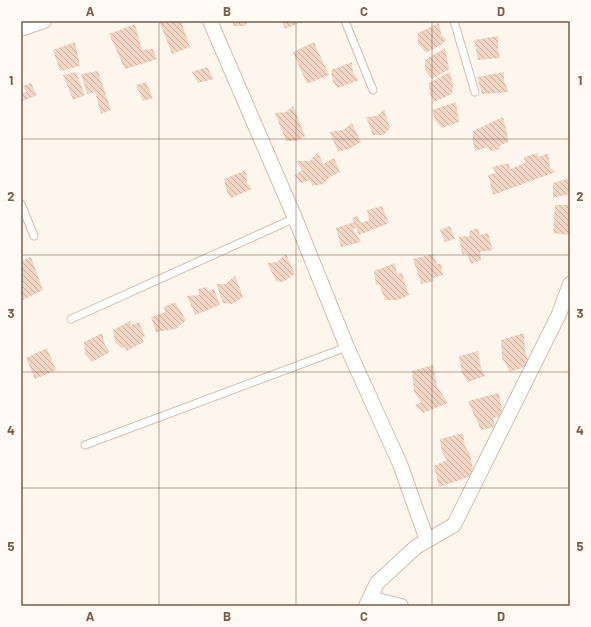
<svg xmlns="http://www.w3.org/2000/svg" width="591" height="627" font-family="Barlow,sans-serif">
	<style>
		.building { fill: url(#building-back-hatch) }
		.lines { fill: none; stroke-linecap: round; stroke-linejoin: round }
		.service-casing { stroke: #d1beb0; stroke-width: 9 }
		.minor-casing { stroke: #d1beb0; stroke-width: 16 }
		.service { stroke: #fff; stroke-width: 7 }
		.minor { stroke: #fff; stroke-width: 14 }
		.grid { fill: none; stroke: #7a5c4d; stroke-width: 1; stroke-opacity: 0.55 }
		.neatline { fill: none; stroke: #7a5c4d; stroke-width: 1.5 }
		.grid-label { font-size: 13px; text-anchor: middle; font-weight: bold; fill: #7a5c4d }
	</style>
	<defs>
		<pattern id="building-back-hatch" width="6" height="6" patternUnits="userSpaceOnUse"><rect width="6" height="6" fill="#f3d5c3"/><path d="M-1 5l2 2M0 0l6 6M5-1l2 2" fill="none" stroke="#cab0a1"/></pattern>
	</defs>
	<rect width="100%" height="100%" fill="#fdf6ec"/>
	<g class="building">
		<path d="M159,21H181L190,47L172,54Z"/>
		<path d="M232,21H250L244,26H234Z"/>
		<path d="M282,21H304L285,29Z"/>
		<path d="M439,23L441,34L446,40L442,44L426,53L418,44V33Z"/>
		<path d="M135,24L142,50L153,49L157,59L125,69L109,34Z"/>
		<path d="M498,36V48L500,58L478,60L474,40Z"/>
		<path d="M75,42L80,66L60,71L53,50Z"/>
		<path d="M314,42L329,75L307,84L293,52Z"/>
		<path d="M445,48L449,69L432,79L425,70V60Z"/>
		<path d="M352,62L353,73L359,80L338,88L333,82L331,70Z"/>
		<path d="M207,67L214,79L198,83L192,72Z"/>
		<path d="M98,71L111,110L101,114L95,92L87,94L81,74Z"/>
		<path d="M76,72L85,95L73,100L63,75Z"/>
		<path d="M450,72L453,85L452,94L434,102L430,94L429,83Z"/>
		<path d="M504,72V81L509,92L482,94L477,77Z"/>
		<path d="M146,82L153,98L143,101L136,85Z"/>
		<path d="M31,83L37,95L21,102V93L26,92L23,86Z"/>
		<path d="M456,102L459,122L442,128L435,120L432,110Z"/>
		<path d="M293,106L305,136L296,141H286L275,113L286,112Z"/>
		<path d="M384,109L390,128L384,135H373L366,117L377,116Z"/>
		<path d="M503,117L507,132L508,142L499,146L501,149L490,151L488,147L475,151L473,142V131Z"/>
		<path d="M352,123L361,142L349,149L338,152L330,132L343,130Z"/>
		<path d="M318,152L323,164L334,158L340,172L330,177L323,184L312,186L311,180L300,183L295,175L302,170L296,161H310Z"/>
		<path d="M537,153L539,157L548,153L550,167L555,172L493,195L488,175L496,173L492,167L509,163L510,169L525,163L524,157Z"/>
		<path d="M246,170L247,183L252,189L231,198L227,192L224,179Z"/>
		<path d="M570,178V194L553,198V183Z"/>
		<path d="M555,205H570V235L553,233Z"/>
		<path d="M382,206L389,223L359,235L356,228L353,229L361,242L341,247L336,228L354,222L352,218L357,216L361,223L369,220L367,210Z"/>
		<path d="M450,226L455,239L445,242L440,230Z"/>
		<path d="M478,228L480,235L488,233L493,250L480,252L481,260L471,264L467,254H462L459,237L470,236L469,231Z"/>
		<path d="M286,254L295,274L283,282L276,281L267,263L277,262Z"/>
		<path d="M433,254L437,264H441L443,275L433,278L434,281L421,284L413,259Z"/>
		<path d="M31,257L43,290L21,301V261Z"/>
		<path d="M395,263L397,274L402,273L409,295L398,300H385L379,284L376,285L374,271Z"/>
		<path d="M235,276L243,297L232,304L223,303L216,284H225Z"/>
		<path d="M207,287L208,291L214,289L220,305L195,315L187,296L199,295L198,289Z"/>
		<path d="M175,302L186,320L176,329L156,332L151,317L165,312L164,307Z"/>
		<path d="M130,321L131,325L139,322L145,336L142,338L144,342L126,351L125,347L121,348L115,342L113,330Z"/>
		<path d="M102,333L105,345L110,352L92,362L85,354L84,342Z"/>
		<path d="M524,333L525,351L530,365L510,372L502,358L501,340Z"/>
		<path d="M47,348L56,370L35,379L26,358Z"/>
		<path d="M478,351L481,368L485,376L468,382L462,373L459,356Z"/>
		<path d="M433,365L437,386L448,403L423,413L415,405L421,402L414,392L412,371Z"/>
		<path d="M499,393L503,416L493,418L495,427L481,430L468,401Z"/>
		<path d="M463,433L465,446L470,454L474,475L439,487L434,466L447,460L442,453L440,439Z"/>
	</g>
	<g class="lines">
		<g class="service-casing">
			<g id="service">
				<path d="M345,21L373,90"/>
				<path d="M454,21L475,92"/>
				<path d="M21,204L34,236"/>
				<path d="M71,319L295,218"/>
				<path d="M85,445L347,347"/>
			</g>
		</g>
		<g class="minor-casing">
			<g id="minor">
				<path d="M210,21L295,218L347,347L400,464L427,540"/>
				<path d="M21,29L44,21"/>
				<path d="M370,598L401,606"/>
				<path d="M366,606L377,583L416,547L454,525L559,314L570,284"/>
			</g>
		</g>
		<use href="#service" class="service"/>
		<use href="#minor" class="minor"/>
	</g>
	<path class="grid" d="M159,21V606M296,21V606M432,21V606M21,139H570M21,255H570M21,372H570M21,488H570"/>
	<rect width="591" height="627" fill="none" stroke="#fffaf3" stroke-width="44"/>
	<rect x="22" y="22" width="547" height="583" class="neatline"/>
	<g class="grid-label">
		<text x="90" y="16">A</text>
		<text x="227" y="16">B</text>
		<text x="364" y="16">C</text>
		<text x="501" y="16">D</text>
		<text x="11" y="85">1</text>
		<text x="580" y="85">1</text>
		<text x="11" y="201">2</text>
		<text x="580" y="201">2</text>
		<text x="11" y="318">3</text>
		<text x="580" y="318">3</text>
		<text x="11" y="435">4</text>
		<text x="580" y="435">4</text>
		<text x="11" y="551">5</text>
		<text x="580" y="551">5</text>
		<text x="90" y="621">A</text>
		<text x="227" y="621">B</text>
		<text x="364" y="621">C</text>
		<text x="501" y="621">D</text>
	</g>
</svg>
